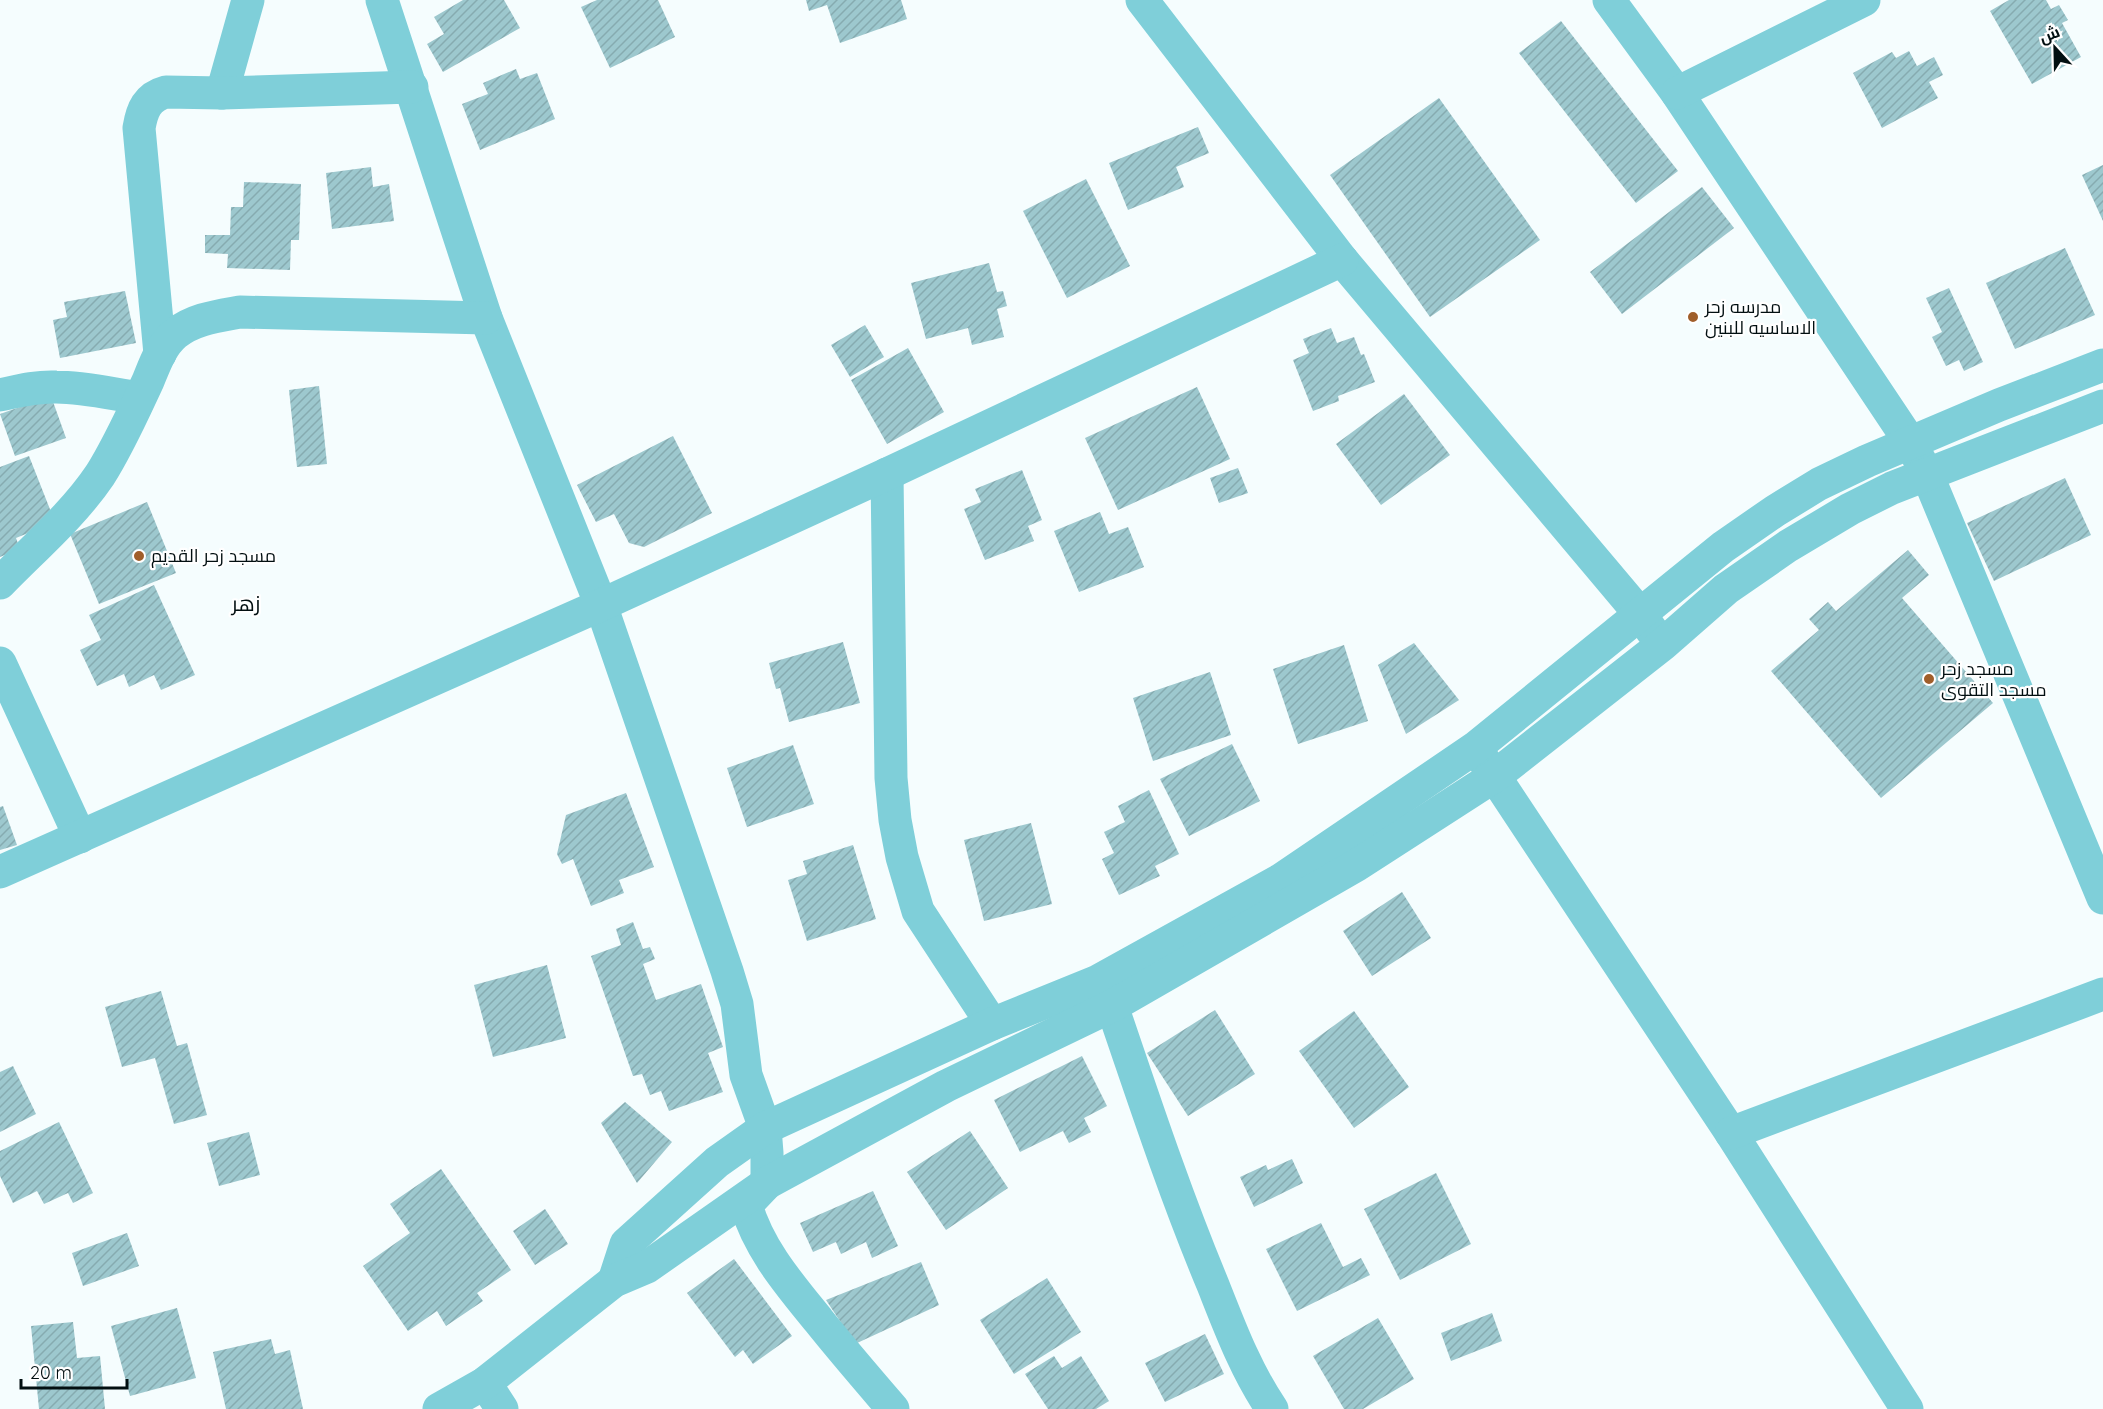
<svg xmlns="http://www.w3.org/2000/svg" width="2103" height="1409" font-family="Quicksand,Cairo,sans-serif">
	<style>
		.building { fill: url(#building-hatch) }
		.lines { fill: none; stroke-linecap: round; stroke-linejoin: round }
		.minor { stroke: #7fcfd9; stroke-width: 33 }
		.poi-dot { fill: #a05e2a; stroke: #fff; stroke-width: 2 }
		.labels { text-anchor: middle; stroke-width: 4.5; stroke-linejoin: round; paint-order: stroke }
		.poi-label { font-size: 18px; fill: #020f11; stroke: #fff; text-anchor: start }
		.quarter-label { font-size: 21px; fill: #020f11; stroke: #fff }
	</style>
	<defs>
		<pattern id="building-hatch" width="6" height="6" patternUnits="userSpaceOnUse" patternTransform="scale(1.5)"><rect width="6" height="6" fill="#9dc8ce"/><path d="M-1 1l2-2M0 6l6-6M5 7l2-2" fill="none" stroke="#86abb0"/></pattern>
	</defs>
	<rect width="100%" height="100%" fill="#f5fdfe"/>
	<g class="building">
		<path d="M463,0H504L520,28L443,72L427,44L444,34L434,17Z"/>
		<path d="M597,0H658L675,37L610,68L581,7Z"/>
		<path d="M806,0H901L907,19L840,43L827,5L809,11Z"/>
		<path d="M2009,0H2046L2051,9L2059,5L2068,20L2062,23L2081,57L2032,84L1990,11Z"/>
		<path d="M1561,21L1678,171L1636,203L1519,53Z"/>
		<path d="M1909,51L1917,66L1934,57L1943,75L1929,82L1938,98L1882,128L1853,73L1892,52L1896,58Z"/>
		<path d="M516,69L520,79L537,73L555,119L480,150L462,104L488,94L483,83Z"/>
		<path d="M1439,98L1540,240L1430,317L1330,175Z"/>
		<path d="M1198,127L1209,153L1176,167L1184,187L1128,210L1109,163Z"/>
		<path d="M2103,165V221L2082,175Z"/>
		<path d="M371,167L373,187L389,184L394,221L332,229L326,173Z"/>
		<path d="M1086,179L1130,266L1067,298L1023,211Z"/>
		<path d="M244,182L301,184L299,240H291L290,270L227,268L228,254L205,253V235H230L231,207H243Z"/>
		<path d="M1702,187L1734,228L1622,314L1590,272Z"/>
		<path d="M2065,248L2095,315L2015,349L1986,283Z"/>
		<path d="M989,263L997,292L1003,291L1007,306L997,309L1004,337L972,345L968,328L926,339L911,283Z"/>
		<path d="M1949,288L1983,362L1964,371L1959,360L1946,366L1932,337L1942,332L1926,298Z"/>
		<path d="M125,291L136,343L60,358L53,320L67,317L64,302Z"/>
		<path d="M865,325L884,357L850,377L831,345Z"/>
		<path d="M1331,328L1337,343L1354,337L1361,355L1364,354L1375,382L1338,396L1339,401L1313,411L1293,360L1309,353L1303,339Z"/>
		<path d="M908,348L944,412L887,444L851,380Z"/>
		<path d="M319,386L327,464L297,467L289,390Z"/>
		<path d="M1197,387L1230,459L1118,510L1085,438Z"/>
		<path d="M1404,394L1450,455L1381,505L1336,444Z"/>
		<path d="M51,396L66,438L15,456L0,414Z"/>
		<path d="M673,436L712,513L644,547L629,543L614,514L596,522L577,485Z"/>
		<path d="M29,456L55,522L16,538L20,549L0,557V467Z"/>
		<path d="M1238,468L1248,493L1219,503L1210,478Z"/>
		<path d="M1022,470L1042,520L1028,526L1034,541L985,560L964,509L981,502L975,489Z"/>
		<path d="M2065,478L2091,535L1994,581L1967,523Z"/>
		<path d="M147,502L176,573L99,604L70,534Z"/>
		<path d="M1100,512L1109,534L1128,527L1144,567L1079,592L1054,531Z"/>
		<path d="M1908,550L1929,575L1902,598L1993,703L1881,798L1771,671L1819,630L1809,619L1828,602L1836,611Z"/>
		<path d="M154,585L195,675L161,690L154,675L129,687L124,674L97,686L80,650L101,640L89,615Z"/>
		<path d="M843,642L860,703L789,722L780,688L776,689L769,663Z"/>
		<path d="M1414,643L1459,700L1406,734L1378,665Z"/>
		<path d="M1344,645L1368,721L1298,744L1273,669Z"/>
		<path d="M1210,672L1231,735L1153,761L1133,698Z"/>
		<path d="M1232,744L1260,801L1189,836L1160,779Z"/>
		<path d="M793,745L814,804L747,827L727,768Z"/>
		<path d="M1149,790L1179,854L1155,866L1160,876L1119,895L1102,859L1114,853L1104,832L1125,822L1118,806Z"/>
		<path d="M626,793L654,867L619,880L624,893L591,906L573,859L562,864L557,854L566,815Z"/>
		<path d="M3,806L17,845L0,850V807Z"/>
		<path d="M1031,823L1052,904L984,921L964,840Z"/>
		<path d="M853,845L876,919L807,941L788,880L807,874L803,861Z"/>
		<path d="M1402,892L1431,938L1372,976L1343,931Z"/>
		<path d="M633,922L643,949L650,947L655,959L643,964L656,1000L701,984L723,1047L708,1053L723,1092L669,1111L661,1091L650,1095L642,1074L633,1076L591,956L621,945L616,929Z"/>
		<path d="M547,965L566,1038L493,1057L474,985Z"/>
		<path d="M161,991L177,1046L187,1043L207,1115L174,1124L155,1058L122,1067L105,1007Z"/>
		<path d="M1215,1010L1255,1074L1188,1116L1147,1053Z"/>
		<path d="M1354,1011L1409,1087L1354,1128L1299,1051Z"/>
		<path d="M1082,1056L1107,1106L1084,1118L1091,1132L1069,1143L1063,1131L1020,1152L994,1100Z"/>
		<path d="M13,1066L36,1114L0,1132V1072Z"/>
		<path d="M625,1102L672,1142L637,1183L601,1123Z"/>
		<path d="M59,1122L93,1193L73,1203L68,1193L44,1204L37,1191L13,1203L0,1176V1151Z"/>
		<path d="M970,1131L1008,1188L946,1230L907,1172Z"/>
		<path d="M249,1132L260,1175L219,1186L207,1143Z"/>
		<path d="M1292,1159L1303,1183L1254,1207L1240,1177L1266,1165L1268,1170Z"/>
		<path d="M441,1169L511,1270L477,1293L483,1301L446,1326L437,1311L408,1331L363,1266L410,1233L390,1204Z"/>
		<path d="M1436,1173L1471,1244L1400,1280L1364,1209Z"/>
		<path d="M873,1191L898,1246L872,1258L866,1242L841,1254L836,1242L813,1252L800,1223Z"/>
		<path d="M545,1209L568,1244L535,1265L513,1231Z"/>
		<path d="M1321,1223L1343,1267L1361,1258L1370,1275L1297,1311L1266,1249Z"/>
		<path d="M127,1233L139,1266L83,1286L72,1253Z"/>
		<path d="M734,1259L792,1336L753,1364L743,1350L735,1357L687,1293Z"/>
		<path d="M921,1262L939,1305L855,1344L826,1300Z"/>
		<path d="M1047,1278L1081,1332L1014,1374L980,1320Z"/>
		<path d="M177,1308L196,1378L130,1396L111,1326Z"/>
		<path d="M1492,1313L1502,1341L1451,1361L1441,1333Z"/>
		<path d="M1378,1318L1414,1379L1363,1409H1344L1313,1356Z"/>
		<path d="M73,1322L77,1358L100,1356L105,1409H39L31,1326Z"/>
		<path d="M1205,1334L1224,1374L1165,1402L1145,1363Z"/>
		<path d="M271,1339L275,1354L290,1350L303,1409H226L213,1352Z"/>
		<path d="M1054,1356L1062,1368L1081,1356L1109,1401L1096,1409H1048L1025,1374Z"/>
	</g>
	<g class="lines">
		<g class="minor">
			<path d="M382,0L486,318L601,605L727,971L737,1004L746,1075L765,1128L767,1153V1183L746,1205C759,1250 790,1285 819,1321C843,1351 868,1380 893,1409"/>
			<path d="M1142,0L1342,260L1640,614L1652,631"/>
			<path d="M1609,0L1677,93L1910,442L1927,474L2103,898"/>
			<path d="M222,93L248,0"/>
			<path d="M1677,93L1864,0"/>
			<path d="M160,354L139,128C142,110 147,97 166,92L222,93L412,87"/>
			<path d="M0,395C18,391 37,386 56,387C84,387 112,394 139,398"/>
			<path d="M887,474L891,778L895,820L902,857L918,911L992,1024"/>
			<path d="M0,583C34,548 73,515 100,475C119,445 133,413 148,381C155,364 161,346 175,334C193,319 218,316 240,312L486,318"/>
			<path d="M0,663L80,837"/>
			<path d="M1483,759L1731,1133L1907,1409"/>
			<path d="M0,872L601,605L887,474L1342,260"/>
			<path d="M1102,988L1112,1006C1144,1100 1175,1194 1213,1285C1230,1328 1246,1371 1272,1409"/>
			<path d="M1731,1133L2103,994"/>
			<path d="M614,1281L626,1244L717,1162L765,1128L992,1024L1098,981L1282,879L1475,748L1723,547L1775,511L1819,484L1867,461L1999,405L2103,365"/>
			<path d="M485,1383L502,1409"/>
			<path d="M439,1409L485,1383L614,1281L647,1267L767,1183L946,1086L1112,1006L1357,865L1495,776L1662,645L1726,589L1788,546L1850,509L1892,488L2103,406"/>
		</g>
	</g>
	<g class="poi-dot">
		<circle cx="1693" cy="317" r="6"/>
		<circle cx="139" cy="556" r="6"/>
		<circle cx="1929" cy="679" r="6"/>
	</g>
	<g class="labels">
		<g class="poi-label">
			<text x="1705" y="313">مدرسه زحر<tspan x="1705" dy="21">الاساسيه للبنين</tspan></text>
			<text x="151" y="562">مسجد زحر القديم</text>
			<text x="1941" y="675">مسجد زحر<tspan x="1941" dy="21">مسجد التقوى</tspan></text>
		</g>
		<g class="quarter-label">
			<text x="246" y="611">زهر</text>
		</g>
	</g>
	<g transform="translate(2055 48) rotate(338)" stroke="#ffffff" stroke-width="4.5" paint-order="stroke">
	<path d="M0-4.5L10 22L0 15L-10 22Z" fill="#020f11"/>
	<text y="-9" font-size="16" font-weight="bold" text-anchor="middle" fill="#020f11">ش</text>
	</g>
	<path d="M21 1379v9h106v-9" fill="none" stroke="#020f11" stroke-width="3"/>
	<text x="30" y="1379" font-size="18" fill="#020f11" stroke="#ffffff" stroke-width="4.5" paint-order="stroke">20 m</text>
</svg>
